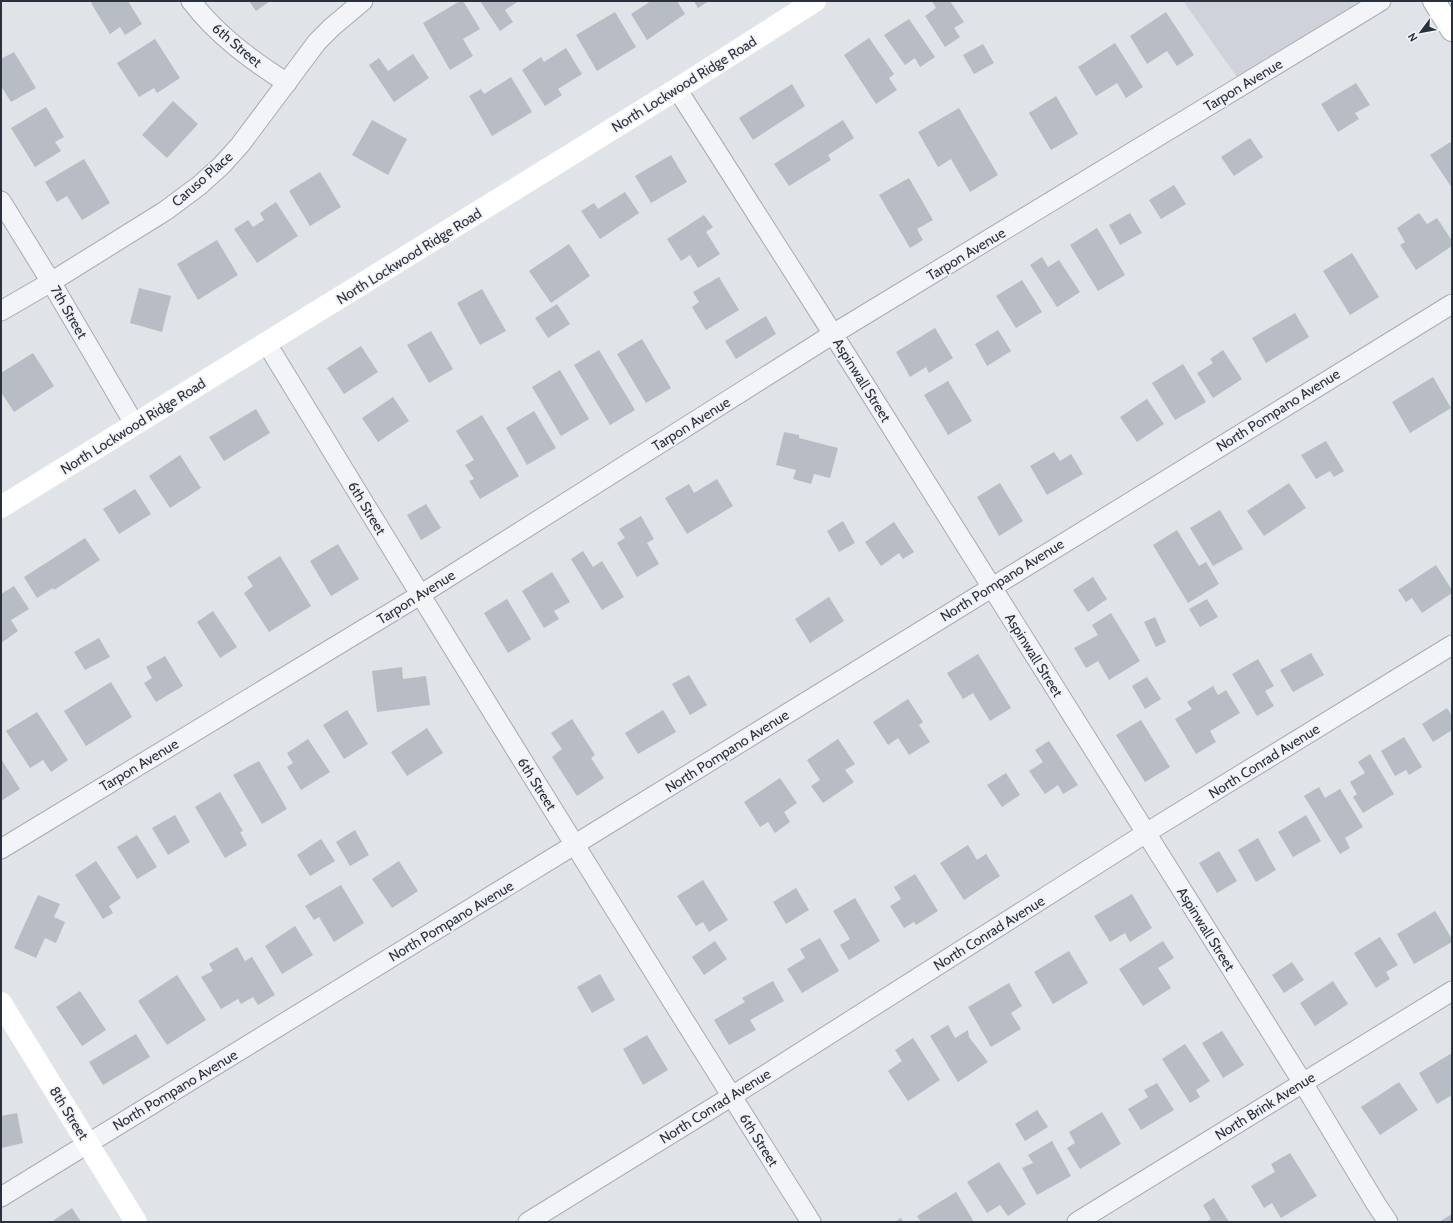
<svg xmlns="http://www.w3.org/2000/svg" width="1453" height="1223" font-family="Cabin,sans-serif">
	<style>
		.built { fill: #cfd2da }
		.building { fill: #b8bcc4 }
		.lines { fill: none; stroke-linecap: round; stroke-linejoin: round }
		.street-casing { stroke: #a6aab2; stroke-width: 21 }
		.primary-casing { stroke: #a1a7b3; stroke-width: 24 }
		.street { stroke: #f3f4f7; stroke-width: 19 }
		.secondary { stroke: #fff; stroke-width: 22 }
		.primary { stroke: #fff; stroke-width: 22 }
		.labels { text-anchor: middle; stroke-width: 3.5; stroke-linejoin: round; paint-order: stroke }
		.street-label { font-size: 14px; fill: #2a313e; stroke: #f0f2f6 }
	</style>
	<rect width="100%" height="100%" fill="#e0e3e8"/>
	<path class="built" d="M1183,1H1362L1237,77Z"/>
	<g class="building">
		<path d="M93,1H128L142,24L125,35L120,27L110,34L91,3Z"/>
		<path d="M249,1H270L256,11Z"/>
		<path d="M460,1H463L480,29L463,39L473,56L450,70L423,23Z"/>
		<path d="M480,1H519L505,10L513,22L500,31Z"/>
		<path d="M651,1H677L685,14L647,40L631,14Z"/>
		<path d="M694,1H709L698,8Z"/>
		<path d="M932,1H950L964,22L954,28L960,37L945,47L925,16L936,8Z"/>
		<path d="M615,12L636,47L597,71L576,35Z"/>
		<path d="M1166,12L1194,55L1177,66L1167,51L1147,64L1130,36Z"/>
		<path d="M909,19L935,57L920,67L915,58L905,65L884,35Z"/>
		<path d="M869,38L894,74L889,78L897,90L876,104L844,55Z"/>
		<path d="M155,39L180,78L157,93L154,88L139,97L117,63Z"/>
		<path d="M1115,43L1143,87L1126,98L1117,83L1096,96L1078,67Z"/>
		<path d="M983,44L994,63L974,74L963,55Z"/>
		<path d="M566,48L582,74L558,89L562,95L545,106L522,70L541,57L544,62Z"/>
		<path d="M14,52L36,88L11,102L1,86V59Z"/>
		<path d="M413,54L429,78L394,102L369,65L379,58L388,71Z"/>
		<path d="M511,77L532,112L492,136L469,96L481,89L484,94Z"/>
		<path d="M1356,83L1370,105L1355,113L1359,119L1338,132L1321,104Z"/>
		<path d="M792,84L805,106L753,140L739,118Z"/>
		<path d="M1056,96L1078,134L1051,150L1029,113Z"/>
		<path d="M173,101L198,124L167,158L142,135Z"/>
		<path d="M46,107L64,137L55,142L61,151L35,167L11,128Z"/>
		<path d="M959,108L998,175L970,192L951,159L938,167L918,132Z"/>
		<path d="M372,120L407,139L388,175L352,155Z"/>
		<path d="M843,120L854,138L828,155L831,160L789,186L774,164Z"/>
		<path d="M1250,138L1263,157L1234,176L1221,157Z"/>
		<path d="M1452,141V188L1430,155Z"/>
		<path d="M671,155L687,182L651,203L635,176Z"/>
		<path d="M84,159L110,203L82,220L67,196L57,202L45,182Z"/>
		<path d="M320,172L341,207L310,226L289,191Z"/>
		<path d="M909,178L933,220L917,229L923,240L910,248L879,195Z"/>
		<path d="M1174,185L1186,204L1161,219L1149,200Z"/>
		<path d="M625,192L639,213L600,239L581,211L594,203L598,209Z"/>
		<path d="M276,202L298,236L257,263L234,229L248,220L253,227L264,220L260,213Z"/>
		<path d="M1130,213L1142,233L1120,245L1109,225Z"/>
		<path d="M1419,213L1427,224L1437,218L1452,241V246L1416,270L1400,245L1405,242L1397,228Z"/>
		<path d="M704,215L713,227L706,232L720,254L698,268L690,255L681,261L667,239Z"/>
		<path d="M1097,228L1125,275L1098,291L1070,245Z"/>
		<path d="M217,240L238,275L198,300L177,264Z"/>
		<path d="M569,244L590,276L551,303L529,271Z"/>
		<path d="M1352,253L1379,297L1350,315L1323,271Z"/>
		<path d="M1042,257L1048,267L1059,260L1080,292L1057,307L1030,265Z"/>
		<path d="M719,277L739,310L706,330L692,307L699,302L693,292Z"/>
		<path d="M1022,280L1042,312L1016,328L996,296Z"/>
		<path d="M139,288L171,296L162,332L130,323Z"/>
		<path d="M482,289L506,331L480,345L457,303Z"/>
		<path d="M557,304L570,324L548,338L535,318Z"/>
		<path d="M1295,313L1309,337L1266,363L1252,338Z"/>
		<path d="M766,316L776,334L736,359L725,341Z"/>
		<path d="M935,328L953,358L929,373L926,367L910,377L896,352Z"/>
		<path d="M998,330L1011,351L987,366L975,344Z"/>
		<path d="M431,331L453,369L429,383L407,345Z"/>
		<path d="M642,339L671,388L646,403L617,354Z"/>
		<path d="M361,346L378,372L344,394L327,368Z"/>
		<path d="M599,350L635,410L610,425L574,365Z"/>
		<path d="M1223,350L1242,379L1213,398L1197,373L1213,363L1210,359Z"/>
		<path d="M33,353L54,386L14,412L1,392V373Z"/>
		<path d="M1183,364L1206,402L1175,420L1152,383Z"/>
		<path d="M560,370L589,419L561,436L532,387Z"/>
		<path d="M1433,377L1451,408L1410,433L1392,402Z"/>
		<path d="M948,381L972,421L948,435L924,395Z"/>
		<path d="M393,397L409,421L378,442L362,418Z"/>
		<path d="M1147,399L1164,424L1137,442L1120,417Z"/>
		<path d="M256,409L270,433L224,461L209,437Z"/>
		<path d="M534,411L556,448L527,465L506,428Z"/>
		<path d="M482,415L519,476L480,499L469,481L474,479L465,465L474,460L456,431Z"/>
		<path d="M784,432L799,435V438L838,448L830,478L814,474L811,484L793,479L796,470L776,465Z"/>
		<path d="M1326,441L1344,471L1334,477L1330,471L1316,479L1301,455Z"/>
		<path d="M1054,452L1060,461L1071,454L1083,474L1047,495L1030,466Z"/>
		<path d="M180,455L201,488L170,508L149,476Z"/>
		<path d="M717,479L733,506L687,534L665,498L689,484L694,493Z"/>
		<path d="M1000,483L1023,521L999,536L977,497Z"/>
		<path d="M1289,483L1306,508L1264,536L1247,511Z"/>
		<path d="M135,489L151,514L119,534L103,509Z"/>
		<path d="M426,504L441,528L421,540L407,515Z"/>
		<path d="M1220,510L1243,549L1213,566L1190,528Z"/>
		<path d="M641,516L654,539L647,543L659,564L637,577L617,543L625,538L619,529Z"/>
		<path d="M843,521L855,543L839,552L827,531Z"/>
		<path d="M894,522L914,552L903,559L899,553L881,566L865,542Z"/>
		<path d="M1177,530L1199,566L1206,562L1219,584L1188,603L1153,545Z"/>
		<path d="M85,538L100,560L54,590L53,588L37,598L24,577Z"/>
		<path d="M338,544L359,579L331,596L310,561Z"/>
		<path d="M583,551L593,567L602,561L624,597L602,610L571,559Z"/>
		<path d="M280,556L311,606L269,632L244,593L253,586L247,577Z"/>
		<path d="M1436,565L1452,590V593L1422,613L1412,598L1406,602L1398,590Z"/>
		<path d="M552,572L570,602L554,611L559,619L544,628L522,591Z"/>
		<path d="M1093,577L1107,599L1088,612L1073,590Z"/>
		<path d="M14,586L29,609L11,620L18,631L1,643V594Z"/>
		<path d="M829,597L844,621L810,643L795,619Z"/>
		<path d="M507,599L531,639L508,653L484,613Z"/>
		<path d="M1207,599L1218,617L1200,627L1189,609Z"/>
		<path d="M213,611L237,647L220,658L197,622Z"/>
		<path d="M1111,613L1140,661L1109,680L1098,661L1086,668L1074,648L1098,635L1092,625Z"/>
		<path d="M1155,617L1166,642L1156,647L1144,622Z"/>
		<path d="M99,638L110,657L85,670L74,652Z"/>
		<path d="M1311,653L1324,675L1293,692L1280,670Z"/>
		<path d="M978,654L1011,708L990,721L973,693L963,699L947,673Z"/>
		<path d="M165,656L183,686L156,702L144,683L152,678L146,667Z"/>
		<path d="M1258,659L1274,686L1265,691L1274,706L1257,716L1232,674Z"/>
		<path d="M402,667L403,679L426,676L430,705L377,712L372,671Z"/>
		<path d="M689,675L707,705L690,715L672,684Z"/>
		<path d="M1147,677L1161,699L1145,709L1132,686Z"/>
		<path d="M111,682L132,717L86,746L64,711Z"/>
		<path d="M1213,686L1218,695L1226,690L1240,713L1210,731L1216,742L1196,754L1175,719L1192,709L1187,702Z"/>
		<path d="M908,699L923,722L919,725L930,742L909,755L898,738L888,745L873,722Z"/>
		<path d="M1447,708L1452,716V730L1433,742L1422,724Z"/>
		<path d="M347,710L368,744L344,759L323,725Z"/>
		<path d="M663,710L676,732L638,754L625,733Z"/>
		<path d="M37,712L68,760L51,772L43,760L30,768L6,731Z"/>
		<path d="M572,719L595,755L591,758L604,778L577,796L552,757L562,749L551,733Z"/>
		<path d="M1141,720L1170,767L1145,782L1116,735Z"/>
		<path d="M427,728L443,753L407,776L391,752Z"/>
		<path d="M1404,737L1422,767L1409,775L1406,770L1395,776L1381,751Z"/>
		<path d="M308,739L330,772L301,790L287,767L293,763L287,753Z"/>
		<path d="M838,739L855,764L845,770L854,782L823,803L811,786L820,780L807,760Z"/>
		<path d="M1049,741L1078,785L1063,794L1058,785L1045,794L1029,771L1043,762L1035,750Z"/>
		<path d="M1370,754L1394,794L1363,813L1353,797L1357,794L1350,782L1365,773L1358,762Z"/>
		<path d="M1,759L20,789L1,801Z"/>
		<path d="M259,761L287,809L262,824L233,775Z"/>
		<path d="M1006,773L1020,795L1002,807L987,785Z"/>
		<path d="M780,778L797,803L784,812L790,822L775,833L768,822L760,827L744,802Z"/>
		<path d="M1319,787L1325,798L1340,789L1363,827L1345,838L1350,848L1340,854L1304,796Z"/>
		<path d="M220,792L243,831L240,832L247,845L225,858L195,807Z"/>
		<path d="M175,815L190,842L168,855L152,828Z"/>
		<path d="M1306,815L1321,841L1293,857L1278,832Z"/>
		<path d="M355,830L369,855L350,866L336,842Z"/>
		<path d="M137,835L157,867L137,879L117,847Z"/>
		<path d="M1258,838L1276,870L1256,882L1238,850Z"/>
		<path d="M321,839L335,861L310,876L297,855Z"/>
		<path d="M968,845L977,860L986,854L1000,876L964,900L940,863Z"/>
		<path d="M1219,851L1237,881L1217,893L1199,863Z"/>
		<path d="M96,861L121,898L109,906L113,913L103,919L75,875Z"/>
		<path d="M399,861L418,891L392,908L372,879Z"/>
		<path d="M915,874L938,911L916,925L914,922L904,928L890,906L901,899L894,887Z"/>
		<path d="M703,880L728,920L709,932L703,922L696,926L677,896Z"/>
		<path d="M341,885L364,923L334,942L319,917L314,920L305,906Z"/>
		<path d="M796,888L809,910L786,924L773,902Z"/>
		<path d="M1132,894L1152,928L1130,942L1125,933L1110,942L1094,916Z"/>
		<path d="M38,895L60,904L54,917L65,922L56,943L45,938L36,958L14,948Z"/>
		<path d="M855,898L880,941L849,960L840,945L850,939L833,911Z"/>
		<path d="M1435,911L1452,939V942L1414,964L1397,934Z"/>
		<path d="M295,926L313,955L282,974L265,946Z"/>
		<path d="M1380,937L1398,965L1386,972L1390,979L1376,988L1354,953Z"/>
		<path d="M820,938L839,971L802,993L787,969L805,958L800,949Z"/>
		<path d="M715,941L727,959L704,975L692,957Z"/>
		<path d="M1163,941L1174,958L1158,968L1171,988L1143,1006L1119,969Z"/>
		<path d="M237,947L245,961L252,957L275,995L258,1005L253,997L241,1004L238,999L221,1009L201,977L213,971L209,964Z"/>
		<path d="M1069,951L1088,983L1053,1004L1034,972Z"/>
		<path d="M1292,962L1304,980L1284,993L1272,975Z"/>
		<path d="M600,974L615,1000L592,1013L577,987Z"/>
		<path d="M177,975L206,1020L167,1045L138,1001Z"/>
		<path d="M773,981L784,1001L750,1020L756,1030L729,1045L714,1020L745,1002L742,998Z"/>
		<path d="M1333,981L1348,1004L1315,1026L1300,1003Z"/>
		<path d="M1009,983L1022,1006L1011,1013L1021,1029L991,1047L968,1007Z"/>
		<path d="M80,991L106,1030L82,1046L56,1007Z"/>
		<path d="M948,1025L955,1038L968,1030L969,1037L988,1062L958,1082L930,1036Z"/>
		<path d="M1222,1031L1244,1065L1223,1078L1202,1043Z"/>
		<path d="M136,1034L150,1057L103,1085L89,1062Z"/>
		<path d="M647,1035L668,1070L643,1085L623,1049Z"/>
		<path d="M913,1038L940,1080L908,1101L888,1071L902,1061L895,1050Z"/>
		<path d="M1185,1044L1210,1081L1196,1090L1200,1097L1190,1103L1162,1059Z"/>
		<path d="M1452,1053V1095L1437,1104L1419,1073Z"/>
		<path d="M1399,1082L1418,1110L1380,1135L1361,1107Z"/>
		<path d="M1157,1083L1174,1110L1141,1130L1128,1109L1148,1097L1144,1090Z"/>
		<path d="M1037,1110L1048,1127L1025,1141L1015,1124Z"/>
		<path d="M1102,1112L1121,1144L1080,1169L1067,1148L1075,1143L1069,1132Z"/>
		<path d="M17,1113L23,1143L1,1148V1116Z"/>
		<path d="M1052,1141L1071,1176L1037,1195L1022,1168L1033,1163L1028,1155Z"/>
		<path d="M1290,1153L1317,1196L1281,1218L1272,1203L1264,1208L1251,1186L1275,1172L1271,1164Z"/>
		<path d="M999,1162L1026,1204L1008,1216L1000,1205L987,1213L967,1182Z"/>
		<path d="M956,1192L974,1222H921L917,1216Z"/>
		<path d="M1214,1198L1229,1222H1206L1211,1219L1203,1205Z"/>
		<path d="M72,1208L81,1222H51Z"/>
		<path d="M1452,1214V1222H1439Z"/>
		<path d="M901,1218L903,1222H895Z"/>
	</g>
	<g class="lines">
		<g class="street-casing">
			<g id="street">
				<path d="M191,1C217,35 251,60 287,83"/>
				<path d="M677,89L833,334L1303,1083L1376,1204L1388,1222"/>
				<path d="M1,201L51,282L135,425"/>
				<path d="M1,311L51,282L165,211L200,185L222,165L240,145L317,42L332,27L363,1"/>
				<path d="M267,344C446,638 627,931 811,1222"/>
				<path d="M1,849L420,595L833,334L1381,1"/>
				<path d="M1,1197L574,845L1452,304"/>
				<path d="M528,1222L732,1096L1146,833L1452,645"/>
				<path d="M1077,1222L1452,991"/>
			</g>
		</g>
		<g class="primary-casing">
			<path id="primary" d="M1434,1L1452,30"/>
		</g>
		<use href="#street" class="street"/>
		<g class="secondary">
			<path d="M1,507L677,89L815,1"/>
			<path d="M1,1003L136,1222"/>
		</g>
		<use href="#primary" class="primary"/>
	</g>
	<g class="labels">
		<g class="street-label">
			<text transform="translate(237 45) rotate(40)" y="5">6th Street</text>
			<text transform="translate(684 84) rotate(-32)" y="5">North Lockwood Ridge Road</text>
			<text transform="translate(1243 85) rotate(-31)" y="5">Tarpon Avenue</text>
			<text transform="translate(202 179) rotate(-41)" y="5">Caruso Place</text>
			<text transform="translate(966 254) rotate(-31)" y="5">Tarpon Avenue</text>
			<text transform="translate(409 256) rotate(-32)" y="5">North Lockwood Ridge Road</text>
			<text transform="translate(69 312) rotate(60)" y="5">7th Street</text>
			<text transform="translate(862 380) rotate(58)" y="5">Aspinwall Street</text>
			<text transform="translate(1278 410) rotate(-32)" y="5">North Pompano Avenue</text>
			<text transform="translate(691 424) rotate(-32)" y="5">Tarpon Avenue</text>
			<text transform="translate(133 426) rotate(-32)" y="5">North Lockwood Ridge Road</text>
			<text transform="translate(367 508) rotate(59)" y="5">6th Street</text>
			<text transform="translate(1002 580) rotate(-32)" y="5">North Pompano Avenue</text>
			<text transform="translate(416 597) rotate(-32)" y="5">Tarpon Avenue</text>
			<text transform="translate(1034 655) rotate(58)" y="5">Aspinwall Street</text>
			<text transform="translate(727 751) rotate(-32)" y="5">North Pompano Avenue</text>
			<text transform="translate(1264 761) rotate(-32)" y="5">North Conrad Avenue</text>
			<text transform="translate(139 765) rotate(-31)" y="5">Tarpon Avenue</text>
			<text transform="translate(537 784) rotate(58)" y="5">6th Street</text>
			<text transform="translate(451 921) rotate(-31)" y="5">North Pompano Avenue</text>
			<text transform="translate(1206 929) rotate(58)" y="5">Aspinwall Street</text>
			<text transform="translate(989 933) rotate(-32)" y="5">North Conrad Avenue</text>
			<text transform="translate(175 1090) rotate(-31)" y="5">North Pompano Avenue</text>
			<text transform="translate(715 1106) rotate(-32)" y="5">North Conrad Avenue</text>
			<text transform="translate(1265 1106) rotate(-32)" y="5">North Brink Avenue</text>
			<text transform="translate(69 1113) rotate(58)" y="5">8th Street</text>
			<text transform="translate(759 1140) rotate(58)" y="5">6th Street</text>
		</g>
	</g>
	<rect width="1453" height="1223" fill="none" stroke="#2a313e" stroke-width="4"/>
	<g transform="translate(1421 32) rotate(238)" stroke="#f0f2f6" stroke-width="3" paint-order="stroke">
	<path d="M0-3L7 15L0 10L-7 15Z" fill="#2a313e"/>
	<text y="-6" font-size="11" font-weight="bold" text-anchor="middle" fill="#2a313e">N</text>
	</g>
</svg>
